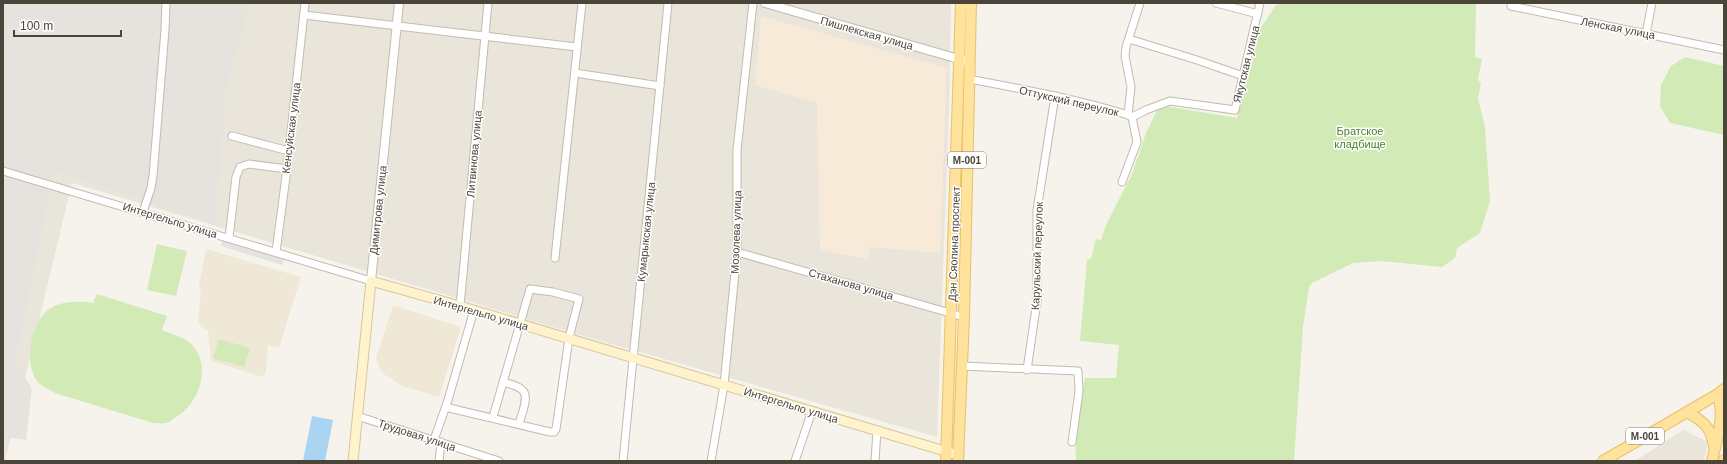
<svg xmlns="http://www.w3.org/2000/svg" width="1727" height="464" font-family="Arial,sans-serif">
	<style>
		.residential { fill: #eae5da }
		.commercial { fill: #f7ead8 }
		.industrial { fill: #e6e2dd }
		.education { fill: #efe8d6 }
		.green { fill: #d2eab5 }
		.parking { fill: #e5e3e0 }
		.water { fill: #a9d4f2 }
		.lines { fill: none; stroke-linecap: round; stroke-linejoin: round }
		.minor-casing { stroke: #c2bbae; stroke-width: 9 }
		.tertiary-casing { stroke: #c2bbae; stroke-width: 10 }
		.secondary-casing { stroke: #d6c79b; stroke-width: 11 }
		.primary-casing { stroke: #e6c16a; stroke-width: 12 }
		.minor { stroke: #fff; stroke-width: 7 }
		.tertiary { stroke: #fff; stroke-width: 8 }
		.secondary { stroke: #fff3cd; stroke-width: 9 }
		.primary { stroke: #ffe39c; stroke-width: 10 }
		.labels { text-anchor: middle; stroke-width: 3; stroke-linejoin: round; paint-order: stroke }
		.shield { fill: #fff; stroke: #817c74; stroke-width: 1 }
		.shield-label { font-size: 10px; font-weight: bold; fill: #4b4439 }
		.street-label { font-size: 11px; fill: #4b4439; stroke: #fff }
		.park-label { font-size: 11px; fill: #4a7f2a; stroke: #fff }
	</style>
	<rect width="100%" height="100%" fill="#f6f3ec"/>
	<g class="residential">
		<path d="M3,3H951L949,106L937,437L580,335L72,183L5,461H3Z"/>
		<path d="M1683,430L1708,442L1704,461H1635Z"/>
	</g>
	<path class="commercial" d="M761,16L947,68L940,253L870,247L868,259L820,250L817,103L755,85Z"/>
	<path class="industrial" d="M3,3H250L226,87L216,209L213,223L54,171L15,361L32,389L26,440L3,437Z"/>
	<g class="education">
		<path d="M206,249L301,277L279,348L268,345L266,371L263,377L211,361L208,330L201,327L198,320L201,293L199,285Z"/>
		<path d="M393,305L461,327L439,397L402,386L381,372L376,358Z"/>
	</g>
	<g class="green">
		<path d="M1287,3H1476L1475,57L1482,59L1478,79L1481,84L1478,98L1485,127L1490,201L1480,233L1457,248L1455,258L1442,267L1381,261L1353,263L1312,283L1309,287L1303,327L1294,461H1076L1075,436L1085,378H1116L1119,345L1080,341L1087,260L1091,259L1096,239L1101,240L1106,225L1132,174L1146,133L1158,108L1165,106L1237,118L1260,29L1276,5Z"/>
		<path d="M1685,57L1724,66V135L1670,123L1660,106L1661,85L1671,66Z"/>
		<path d="M157,244L187,251L176,296L147,290Z"/>
		<path d="M97,294L167,316L162,330C171,334 182,336 190,343C213,364 200,403 176,417C173,419 169,423 166,423C162,424 157,423 153,423L55,393C51,390 45,388 41,385C22,369 29,321 51,308C63,301 79,301 93,303Z"/>
		<path d="M219,339L250,348L244,367L213,358Z"/>
	</g>
	<path class="parking" d="M222,240L284,259L282,265L221,246Z"/>
	<path class="water" d="M312,416L333,420L325,461H303Z"/>
	<g class="lines">
		<g class="minor-casing">
			<g id="minor">
				<path d="M1216,3L1258,14"/>
				<path d="M1512,3L1511,6L1724,50"/>
				<path d="M304,15L577,47"/>
				<path d="M1646,34L1652,3"/>
				<path d="M1129,39L1197,60L1243,76"/>
				<path d="M575,73L660,86"/>
				<path d="M969,79C1022,89 1076,99 1128,115L1131,87L1125,56L1126,47L1140,3"/>
				<path d="M1128,115L1132,117L1146,110L1170,101L1235,110L1260,3"/>
				<path d="M232,136L289,151"/>
				<path d="M3,171L371,281"/>
				<path d="M1122,182L1137,142L1132,117"/>
				<path d="M143,212L151,188L153,176L165,30L166,3"/>
				<path d="M229,238L236,177L240,167L249,164L287,169"/>
				<path d="M276,252L287,169L305,3"/>
				<path d="M737,252L964,317"/>
				<path d="M555,258L582,3"/>
				<path d="M460,306L488,3"/>
				<path d="M962,366L1078,371L1079,391L1072,442"/>
				<path d="M1027,370L1037,301V210L1055,96"/>
				<path d="M503,382C509,384 516,385 521,389C531,395 521,415 519,424"/>
				<path d="M449,408L550,432H554L556,429L569,338L579,299L553,292L530,289L493,417"/>
				<path d="M357,416L499,461"/>
				<path d="M434,440L448,400L474,310"/>
				<path d="M439,461L441,442"/>
				<path d="M623,461L668,3"/>
				<path d="M711,461L724,385L737,252V150L753,3"/>
				<path d="M795,461L812,411"/>
				<path d="M875,461L877,430"/>
			</g>
		</g>
		<g class="tertiary-casing">
			<g id="tertiary">
				<path d="M765,3L969,62"/>
				<path d="M371,281L399,3"/>
			</g>
		</g>
		<g class="secondary-casing">
			<path id="secondary" d="M353,461L371,281L460,306L958,455"/>
		</g>
		<g class="primary-casing">
			<g id="primary">
				<path d="M1687,412C1703,421 1711,427 1714,446"/>
				<path d="M946,461L961,3"/>
				<path d="M958,461L964,317L971,3"/>
				<path d="M1603,461L1718,394L1724,389"/>
				<path d="M1712,461C1717,438 1725,417 1718,394"/>
				<path d="M1724,461V460"/>
			</g>
		</g>
		<use href="#minor" class="minor"/>
		<use href="#tertiary" class="tertiary"/>
		<use href="#secondary" class="secondary"/>
		<use href="#primary" class="primary"/>
	</g>
	<g class="labels">
		<g class="shield">
			<rect x="948" y="152" width="38" height="16" rx="3"/>
			<rect x="1626" y="428" width="38" height="16" rx="3"/>
		</g>
		<g class="shield-label">
			<text x="967" y="164">M-001</text>
			<text x="1645" y="440">М-001</text>
		</g>
		<g class="street-label">
			<text transform="translate(1618 28) rotate(11)" y="4">Ленская улица</text>
			<text transform="translate(867 33) rotate(16)" y="4">Пишпекская улица</text>
			<text transform="translate(1246 64) rotate(-76)" y="4">Якутская улица</text>
			<text transform="translate(1069 101) rotate(13)" y="4">Оттукский переулок</text>
			<text transform="translate(291 128) rotate(-83)" y="4">Кенсуйская улица</text>
			<text transform="translate(474 154) rotate(-85)" y="4">Литвинова улица</text>
			<text transform="translate(378 210) rotate(-84)" y="4">Димитрова улица</text>
			<text transform="translate(170 220) rotate(17)" y="4">Интергельпо улица</text>
			<text transform="translate(646 232) rotate(-84)" y="4">Кумарыкская улица</text>
			<text transform="translate(736 232) rotate(-88)" y="4">Мозолева улица</text>
			<text transform="translate(954 244) rotate(-88)" y="4">Дэн Сяопина проспект</text>
			<text transform="translate(1037 256) rotate(-88)" y="4">Карульский переулок</text>
			<text transform="translate(851 284) rotate(16)" y="4">Стаханова улица</text>
			<text transform="translate(481 313) rotate(16)" y="4">Интергельпо улица</text>
			<text transform="translate(791 405) rotate(17)" y="4">Интергельпо улица</text>
			<text transform="translate(417 435) rotate(18)" y="4">Трудовая улица</text>
		</g>
		<g class="park-label">
			<text x="1360" y="135">Братское<tspan x="1360" dy="13">кладбище</tspan></text>
		</g>
	</g>
	<rect width="1727" height="464" fill="none" stroke="#4b4439" stroke-width="8"/>
	<path d="M14 30v6h107v-6" fill="none" stroke="#4b4439" stroke-width="2"/>
	<text x="20" y="30" font-size="12" fill="#4b4439" stroke="#ffffff" stroke-width="3" paint-order="stroke">100 m</text>
</svg>
